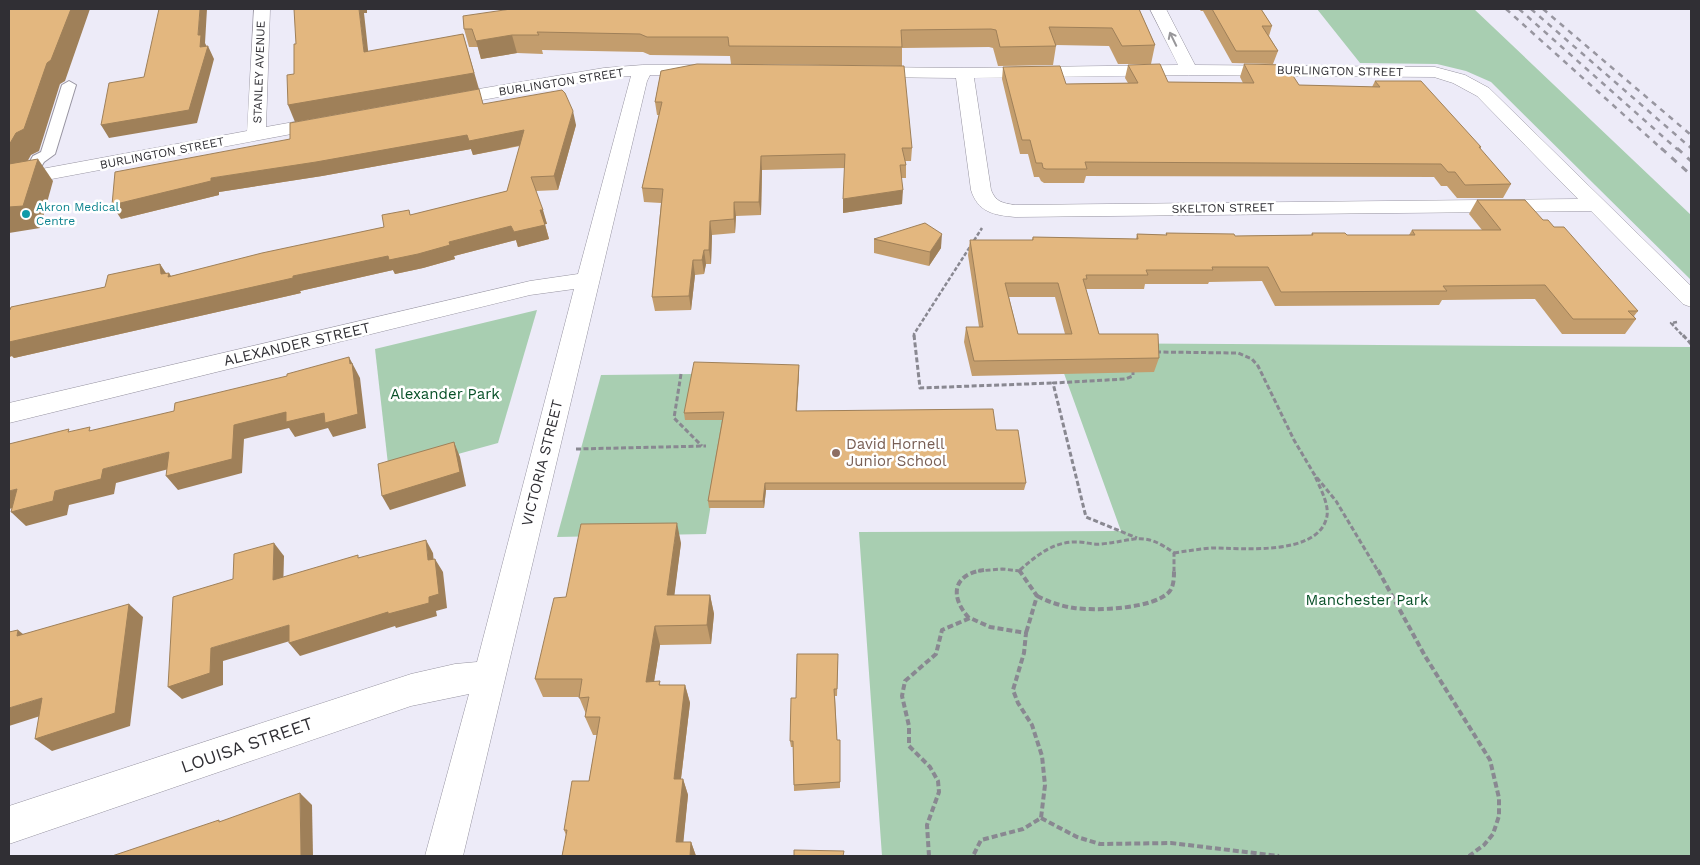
<svg xmlns="http://www.w3.org/2000/svg" width="1700" height="865" font-family="'Work Sans',sans-serif">
	<style>
		.green { fill: #a8ceb1 }
		.lines { fill: none; stroke-linecap: round; stroke-linejoin: round }
		.lane-casing { stroke: #9794a1; stroke-width: 2 }
		.street-casing { stroke: #9794a1; stroke-width: 1 }
		.path-far2 { stroke: #898891; stroke-width: 2.5; stroke-dasharray: 4 2; stroke-linecap: butt }
		.path-far1 { stroke: #898891; stroke-width: 3; stroke-dasharray: 5 2.5; stroke-linecap: butt }
		.path { stroke: #898891; stroke-width: 4; stroke-dasharray: 6 3; stroke-linecap: butt }
		.lane { fill: #fff; fill-rule: evenodd }
		.street { fill: #fff; fill-rule: evenodd }
		.rail-far1 { stroke: #9896a0; stroke-width: 2.5; stroke-dasharray: 5.5 5.5; stroke-linecap: butt }
		.rail { stroke: #9896a0; stroke-width: 3; stroke-dasharray: 7 7; stroke-linecap: butt }
		.wall { fill: #c39d6d; fill-rule: evenodd }
		.shaded-wall { fill: #9f8059 }
		.building { fill: #e3b77f; stroke: #9f8059; fill-rule: evenodd }
		.oneway { stroke: #98979a }
		.culture-dot { fill: #0f9aa8; stroke: #fff; stroke-width: 2 }
		.education-dot { fill: #8d6e63; stroke: #fff; stroke-width: 2 }
		.labels { text-anchor: middle; stroke-width: 5; stroke-linejoin: round; paint-order: stroke }
		.far-street-label { font-size: 12px; fill: #302f34; stroke: #fff }
		.far-culture-label { font-size: 12px; fill: #0d838f; stroke: #fff; text-anchor: start }
		.street-label { font-size: 15px; fill: #302f34; stroke: #fff }
		.park-label { font-size: 15px; fill: #085028; stroke: #fff }
		.education-label { font-size: 15px; fill: #785e54; stroke: #fff; text-anchor: start }
		.near-street-label { font-size: 18px; fill: #302f34; stroke: #fff }
	</style>
	<rect width="100%" height="100%" fill="#edebf8"/>
	<g class="green">
		<path d="M1317,9H1474L1691,215V280L1491,82L1466,71L1437,64L1360,63Z"/>
		<path d="M537,310L498,443L389,473L375,349Z"/>
		<path d="M1053,343L1691,347V856H882L859,532L1121,531Z"/>
		<path d="M695,374L725,420L706,534L557,537L601,375Z"/>
	</g>
	<g class="lines">
		<g class="lane-casing">
			<path id="lane" d="M69,81L76,85L55,154L44,162L33,180H23L21,177L33,156L41,152L62,85Z"/>
		</g>
		<g class="street-casing">
			<g id="street">
				<path d="M254,9H270L266,127L327,116L334,118L337,122L334,126L9,187V175L247,131Z"/>
				<path d="M1150,9H1166L1195,65L1435,67L1465,75L1489,88L1691,286V307L1683,304L1591,211L1015,217C993,215 978,212 971,190L956,78L868,77L862,76L859,72L862,68L868,67L964,68L1178,65ZM1189,75L1434,77L1453,83L1477,96L1578,199L1015,205C1002,203 996,202 991,190L974,78Z"/>
				<path d="M643,65H707L713,66L716,70L713,74L707,75H650L647,81L463,856H425L469,694L411,706L9,844V806L411,674L455,664L477,662L574,289L530,295L9,423V403L530,281L578,274L631,76L604,78L443,107L436,105L434,101L436,97L443,95L604,68Z"/>
			</g>
		</g>
		<g class="path-far2">
			<path d="M1677,322L1671,323L1684,337"/>
			<path d="M914,337V334L982,228"/>
		</g>
		<g class="path-far1">
			<path d="M914,335L920,388L1053,383"/>
			<path d="M1683,335L1691,344"/>
			<path d="M1156,352L1238,353L1252,359L1258,366L1294,440L1314,474L1336,501L1378,571"/>
			<path d="M1133,370V376L1125,379L1053,383L1086,517L1137,538"/>
			<path d="M681,374L674,418L702,446"/>
			<path d="M576,449L706,446"/>
			<path d="M1174,553C1187,551 1199,549 1212,548C1242,548 1314,556 1326,520C1331,507 1320,488 1315,476"/>
			<path d="M1020,570C1037,555 1054,541 1078,542C1086,542 1093,545 1101,544C1135,541 1143,530 1174,553V571"/>
			<path d="M978,571L1002,569L1021,571"/>
		</g>
		<g class="path">
			<path d="M1019,570L1037,596L1026,633"/>
			<path d="M1378,570L1425,656L1490,760L1499,798V816L1493,834L1484,845L1469,856"/>
			<path d="M1037,596C1049,602 1061,606 1074,608C1096,611 1153,609 1169,592C1174,587 1174,577 1174,570"/>
			<path d="M969,618C949,596 953,574 984,570"/>
			<path d="M1041,818L1077,837L1100,844L1171,843L1279,856"/>
			<path d="M929,856L927,825L939,792L938,781L930,767L909,746V726L902,696L905,681L936,654L942,630L970,618L990,627L1026,633L1024,653L1013,690L1018,703L1032,725L1042,756L1045,785L1041,818L1023,829L981,840L973,856"/>
		</g>
		<use href="#lane" class="lane"/>
		<use href="#street" class="street"/>
		<g class="rail-far1">
			<path d="M1506,9L1663,150"/>
			<path d="M1519,9L1678,150"/>
			<path d="M1531,9L1691,148"/>
			<path d="M1543,9L1691,135"/>
		</g>
		<g class="rail">
			<path d="M1661,148L1691,175"/>
			<path d="M1677,148L1691,161"/>
		</g>
	</g>
	<g class="wall">
		<path d="M1139,9L1155,45L1151,64H1118L1109,46L1056,45V46L1053,65L998,66L993,48L989,47L902,48V66L731,64L730,56L650,55L643,52L542,50L543,54L517,53L481,59L478,47H469L464,29Z"/>
		<path d="M1199,9H1261L1272,26L1269,36L1278,51L1273,64L1232,63L1203,11H1201Z"/>
		<path d="M1244,64L1299,85L1372,87L1375,81L1481,147L1480,149L1511,184L1503,198H1457L1447,186H1441L1434,177L1086,176L1084,183H1044L1041,181L1039,177H1034L1028,154H1020L1002,79L1003,67L1066,84L1128,83L1125,78L1128,65L1168,82L1243,83L1240,77Z"/>
		<path d="M661,71L912,148L911,161H905L906,165V178H901L902,204L843,213L845,168L762,170L761,215L736,216L735,233L712,235L711,264H706L704,274L695,275L691,310L655,311L652,297L661,203L644,202L642,188L659,115H657L655,102Z"/>
		<path d="M483,104L576,125L558,190L536,191L547,224H545L549,239L518,247L516,240L454,256L455,259L423,268L395,274L393,270L300,291L301,293L14,358L12,356L9,357V310L105,287L160,264L166,273L171,276L384,227L412,215L507,191L520,146L473,155L471,149L322,176L219,192V195L121,219Z"/>
		<path d="M1477,200L1543,220L1554,227L1638,311L1634,316L1636,319L1625,334H1562L1535,299L1442,300L1439,305L1275,306L1262,281L1209,282L1208,284H1145L1144,289H1086L1099,334L1159,358L1154,372L972,376L964,342L966,327H979L968,255L970,240H1032L1033,237L1136,239L1137,234L1166,235V233L1235,236L1311,235L1312,233L1347,235H1409L1412,230H1482L1469,214ZM1009,297H1055L1065,334H1018Z"/>
		<path d="M874,239L941,248L929,266L874,253Z"/>
		<path d="M799,365V372L797,411L996,430L1026,483L1024,490H766L764,508H709L708,501L722,420H685L684,413Z"/>
		<path d="M681,543L674,595H710L714,614L711,644L660,645L654,682L661,685H685L690,703L681,779H683L688,795L683,842H691L696,856H562L566,835L564,830L589,781L597,735H593L585,717L586,714L579,697H543L535,679L566,597Z"/>
		<path d="M838,661L837,696H835L837,740H840V788L794,791L793,747H791L790,741L796,698Z"/>
	</g>
	<g class="shaded-wall">
		<path d="M71,9H90L65,81L60,84L39,151L31,155L22,171L9,175V145L47,63Z"/>
		<path d="M200,9H207L205,43L207,47L208,46L214,59L197,123L109,138L101,125L200,47L198,35Z"/>
		<path d="M359,9H367V13H364L370,68L364,52Z"/>
		<path d="M463,34L479,89L295,122L288,105Z"/>
		<path d="M512,35L517,53L481,59L476,41Z"/>
		<path d="M573,111L576,125L558,190L554,176Z"/>
		<path d="M524,130L527,144L473,155L471,149L322,176L219,192V195L121,219L112,205L211,178L467,135Z"/>
		<path d="M761,156L762,170L761,215L759,202Z"/>
		<path d="M38,159L53,181L40,228L9,233V207Z"/>
		<path d="M903,190L902,204L843,213V199Z"/>
		<path d="M734,202L736,216L735,233L734,219Z"/>
		<path d="M540,210H543L547,224H544Z"/>
		<path d="M710,221L712,235L711,264L709,250Z"/>
		<path d="M545,225L549,239L518,247L516,240L454,256L455,259L423,268L395,274L393,270L300,291L301,293L14,358L12,356L9,357V342L293,276L449,242L511,226Z"/>
		<path d="M942,234L941,248L929,266L930,252Z"/>
		<path d="M704,250L706,264L704,274L702,260Z"/>
		<path d="M693,260L695,275L691,310L689,296Z"/>
		<path d="M160,264L168,277L169,273L178,287L161,274Z"/>
		<path d="M349,357L360,378L366,428L333,437L328,428L295,437L289,428L244,439L242,473L178,490L166,476L234,425L350,364Z"/>
		<path d="M799,365V372L796,418V411Z"/>
		<path d="M454,442L460,457L466,486L390,510L382,496Z"/>
		<path d="M169,452L180,466L116,483L114,494L69,505L67,515L26,526L11,512L103,469Z"/>
		<path d="M765,483L766,490L764,508L763,501Z"/>
		<path d="M17,489L31,503L9,509V491Z"/>
		<path d="M677,523L681,543L672,614L667,595Z"/>
		<path d="M426,540L433,553L435,574L428,560Z"/>
		<path d="M274,543L284,556L283,593L273,580Z"/>
		<path d="M435,559L443,572L447,608L436,611L437,616L396,628L395,626L300,656L289,643Z"/>
		<path d="M710,595L714,614L711,644L707,625Z"/>
		<path d="M129,604L143,617L130,726L52,751L35,739Z"/>
		<path d="M289,625L300,638L223,661V685L182,699L168,687L211,648Z"/>
		<path d="M655,626L660,645L651,700L646,682Z"/>
		<path d="M18,630L34,643L17,636Z"/>
		<path d="M685,685L690,703L679,795L674,779Z"/>
		<path d="M42,698L59,710L9,726V708Z"/>
		<path d="M683,779L688,795L682,856L676,842Z"/>
		<path d="M300,793L312,805L313,856H301Z"/>
		<path d="M691,842L696,856H690Z"/>
	</g>
	<g class="building">
		<path d="M9,9H71L51,60L47,63L24,129L16,133L9,145Z"/>
		<path d="M159,9H200L198,35H201L200,47L208,46L189,110L101,125L109,83L144,77Z"/>
		<path d="M294,9H359L364,52L463,34L474,73L288,105L287,75L294,74V44H296Z"/>
		<path d="M511,9H1139L1155,45L1122,46L1112,28L1049,27L1056,46L1000,47L996,30L991,29L901,30L902,47L729,46L728,37H647L640,34L537,32L539,35H512L476,41L472,29H464L463,16Z"/>
		<path d="M1212,9H1261L1272,26H1262L1278,51H1236Z"/>
		<path d="M697,64L904,66L912,148H902L906,165H900L903,190L843,199L845,154L761,156L759,202H734V219L710,221L709,250H704L702,260H693L689,296L652,297L663,189L642,188L662,102H655L661,71Z"/>
		<path d="M1160,64L1168,82L1254,83L1244,64L1286,65L1299,85L1380,87L1375,81H1421L1481,147H1479L1511,184L1465,185L1455,172H1448L1441,164L1085,162L1087,169H1046L1043,168L1042,163H1036L1030,140H1022L1003,67L1060,66L1066,84L1138,83L1128,65Z"/>
		<path d="M479,89L483,104L562,90L565,93L573,111L554,176L531,177L543,210H540L545,225L514,232L511,226L449,242L450,245L418,254L389,260L388,256L293,276V278L9,342V310H10L11,307L105,287L108,275L160,264L161,274L169,273L168,277L262,253L384,227L382,215L409,210L410,215L507,191L524,130L469,141L467,135L316,162L211,178V181L112,205L115,172L290,139V123Z"/>
		<path d="M38,159L23,206L9,207V164Z"/>
		<path d="M1477,200H1525L1543,220H1548L1554,227H1564L1638,311H1628L1636,319H1573L1545,285L1443,286L1447,291L1281,292L1268,267H1212L1213,270H1146L1148,275H1086L1087,279H1083L1099,334H1158L1159,358L974,361L966,327H983L970,240H1033V237L1138,239L1137,234L1167,235L1166,233L1234,234L1235,236L1313,235L1312,233H1345L1347,235H1415L1412,230H1501ZM1005,283H1058L1072,334H1018Z"/>
		<path d="M925,223L942,234L930,252L874,239Z"/>
		<path d="M349,357L350,364L352,363L358,414L325,423L324,413L286,422V412L234,425L232,459L166,476L169,452L103,469L101,479L55,491L53,501L11,512L17,489L9,491V444L69,429L68,432L90,427L89,431L174,411L175,403L287,376V374Z"/>
		<path d="M694,362L799,365L796,411L993,409L996,430H1018L1026,483H765L763,501H708L724,412L684,413Z"/>
		<path d="M454,442L460,472L382,496L378,464Z"/>
		<path d="M677,523L667,595H710L707,625L655,626L646,682L660,681L659,685H685L674,779H683L676,842H691L690,856H562L567,830H564L572,781H589L600,717H585L589,697L579,698L582,679H535L554,598L566,597L581,524Z"/>
		<path d="M426,540L428,560L435,559L439,594L429,597V603L388,614V612L289,643V625L211,648L210,673L168,687L173,597L233,579L234,554L274,543L273,580L358,555V558Z"/>
		<path d="M129,604L115,713L35,739L42,698L9,708V632L18,630L17,636Z"/>
		<path d="M797,654H838L837,689H834L837,740H840V782L794,785L793,741H790L791,698H796Z"/>
		<path d="M300,793L301,856H112L219,820V822Z"/>
		<path d="M794,850L844,851L843,856H794Z"/>
	</g>
	<defs><path id="oneway-shaft" d="M-6 0H5M1.5-3L5.5 0L1.5 3" fill="none" stroke-width="1.6" stroke-linecap="round" stroke-linejoin="round" transform="scale(1.25)"/></defs>
	<use class="oneway" href="#oneway-shaft" transform="translate(1173 39) rotate(-116)"/>
	<circle class="culture-dot" cx="26" cy="214" r="5"/>
	<circle class="education-dot" cx="836" cy="453" r="5"/>
	<g class="labels">
		<g class="far-street-label">
			<text transform="translate(1340 71) rotate(1)" y="4">BURLINGTON STREET</text>
			<text transform="translate(259 72) rotate(-88)" y="4">STANLEY AVENUE</text>
			<text transform="translate(561 82) rotate(-9)" y="4">BURLINGTON STREET</text>
			<text transform="translate(162 153) rotate(-11)" y="4">BURLINGTON STREET</text>
			<text transform="translate(1223 208) rotate(-1)" y="4">SKELTON STREET</text>
		</g>
		<g class="far-culture-label">
			<text x="36" y="211">Akron Medical<tspan x="36" dy="14">Centre</tspan></text>
		</g>
		<g class="street-label">
			<text transform="translate(297 344) rotate(-13)" y="5">ALEXANDER STREET</text>
			<text transform="translate(542 463) rotate(-76)" y="5">VICTORIA STREET</text>
		</g>
		<g class="park-label">
			<text x="445" y="399">Alexander Park</text>
			<text x="1367" y="605">Manchester Park</text>
		</g>
		<g class="education-label">
			<text x="846" y="449">David Hornell<tspan x="846" dy="17">Junior School</tspan></text>
		</g>
		<g class="near-street-label">
			<text transform="translate(247 745) rotate(-19)" y="6">LOUISA STREET</text>
		</g>
	</g>
	<rect width="1700" height="865" fill="none" stroke="#302f34" stroke-width="20"/>
</svg>
